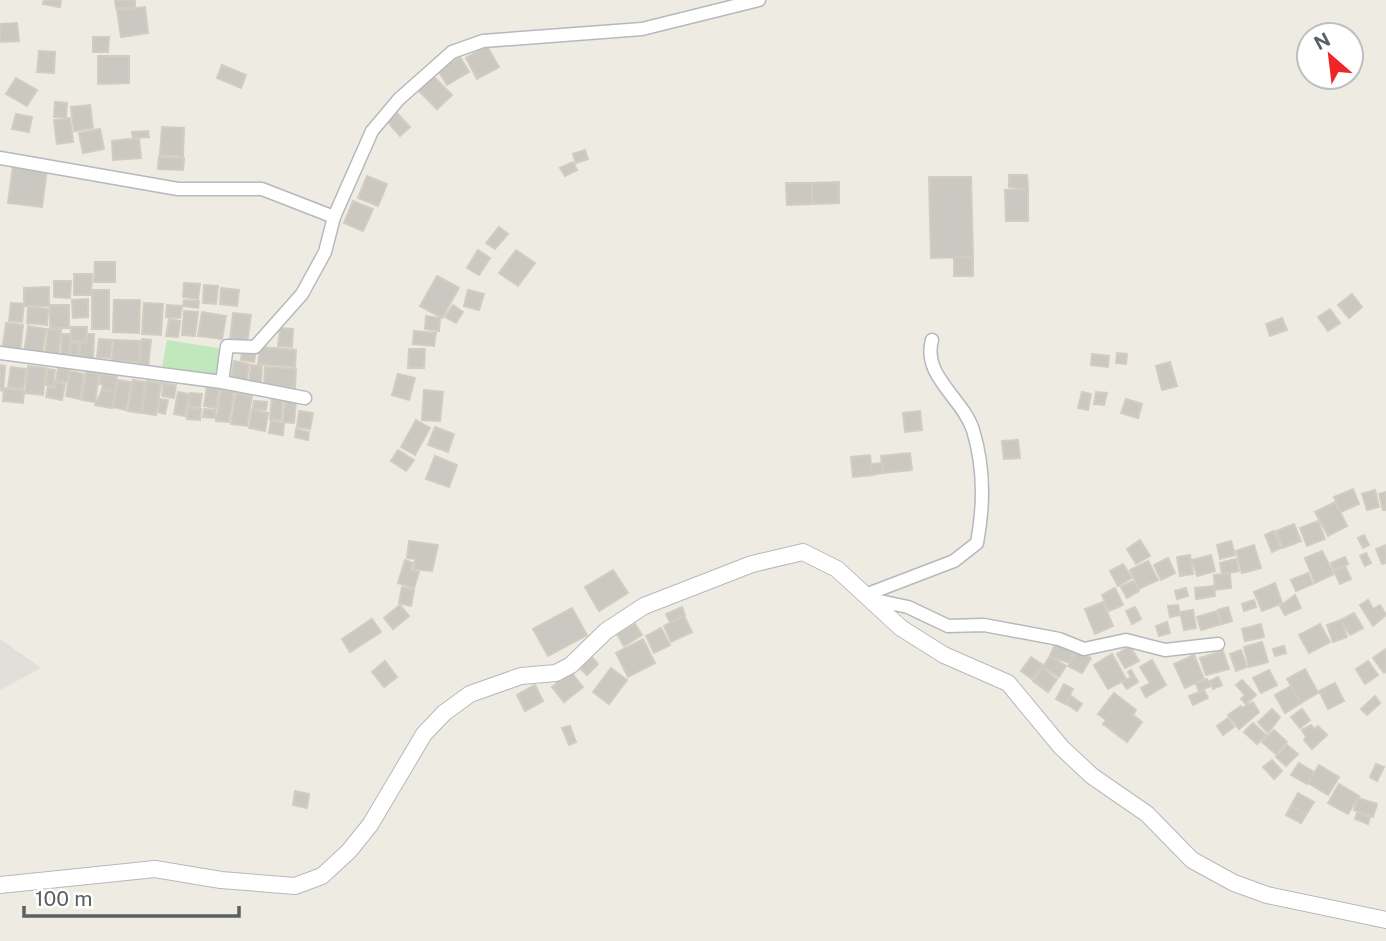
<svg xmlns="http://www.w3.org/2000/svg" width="1386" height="941" font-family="'Public Sans',sans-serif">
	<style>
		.industrial { fill: #e2deda }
		.green { fill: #c1e7bd }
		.building { fill: #cbc7c1; stroke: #d3ccc0; stroke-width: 2 }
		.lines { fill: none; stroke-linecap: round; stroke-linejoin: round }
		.minor-casing { stroke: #b5b9bd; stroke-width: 15 }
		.tertiary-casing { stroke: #b5b9bd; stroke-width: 18 }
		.minor { stroke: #fff; stroke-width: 12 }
		.tertiary { stroke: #fff; stroke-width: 16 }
	</style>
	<rect width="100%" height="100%" fill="#eeebe2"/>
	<path class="industrial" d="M0,639L41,668L0,690Z"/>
	<path class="green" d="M167,340L225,349L220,377L162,367Z"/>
	<g class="building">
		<path d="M44,0H61L60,7L43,4Z"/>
		<path d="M115,0H135V7L116,8Z"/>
		<path d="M145,7L148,33L121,37L117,10Z"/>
		<path d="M17,23L19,41L0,42V24Z"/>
		<path d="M93,37H109L108,52H93Z"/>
		<path d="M487,46L499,67L477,79L466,58Z"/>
		<path d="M39,51L55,52L54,73L37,72Z"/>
		<path d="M98,56H129V83L98,84Z"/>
		<path d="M460,57L469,72L447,85L438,70Z"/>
		<path d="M222,65L246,75L241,88L217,78Z"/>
		<path d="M431,74L452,95L437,109L417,89Z"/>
		<path d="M16,78L37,90L27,106L6,94Z"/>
		<path d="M55,102L67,103L66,117H54Z"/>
		<path d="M90,105L93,128L74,131L71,107Z"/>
		<path d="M396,112L410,127L400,136L387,121Z"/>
		<path d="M16,114L32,117L29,132L12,129Z"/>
		<path d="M70,118L73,142L57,144L54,120Z"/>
		<path d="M162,127L184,128L183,156L160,155Z"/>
		<path d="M100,129L104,149L83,153L79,133Z"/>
		<path d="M148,131L149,137L133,138L132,132Z"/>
		<path d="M139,138L141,158L113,160L112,141Z"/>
		<path d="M585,150L588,159L576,163L573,154Z"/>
		<path d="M159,157L184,158L183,170L158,169Z"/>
		<path d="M573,162L577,170L565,176L560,168Z"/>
		<path d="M13,165L47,169L42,207L8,203Z"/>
		<path d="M1009,175H1027L1028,189L1009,187Z"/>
		<path d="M367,176L387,184L378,206L358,198Z"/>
		<path d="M929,177H971L973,257L931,258Z"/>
		<path d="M839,182V203L812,204V183Z"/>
		<path d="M786,183H812V204L787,205Z"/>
		<path d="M1028,189V221H1006L1005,190Z"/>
		<path d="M353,201L373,209L363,231L344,223Z"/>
		<path d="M499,227L508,234L495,249L486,243Z"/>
		<path d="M478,250L490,258L479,275L467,268Z"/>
		<path d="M516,250L535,263L518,286L499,273Z"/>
		<path d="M973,257V276H954V258Z"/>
		<path d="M95,262H115V282H94Z"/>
		<path d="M74,274H92L91,295H74Z"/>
		<path d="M437,276L459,288L442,318L420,306Z"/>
		<path d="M54,281H71L70,298L54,297Z"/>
		<path d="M184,283L200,284L198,299L183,297Z"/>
		<path d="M204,285L218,286L216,304L203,303Z"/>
		<path d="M49,287V306H24V288Z"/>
		<path d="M221,288L239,290L237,306L220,304Z"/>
		<rect x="92" y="290" width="17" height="39"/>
		<path d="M468,290L484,294L479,310L464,306Z"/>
		<path d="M1352,294L1362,307L1349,318L1338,305Z"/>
		<path d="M88,299V317L73,318L72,300Z"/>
		<path d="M114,300H140L139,333L113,332Z"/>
		<path d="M184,300L199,301L198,308L183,306Z"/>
		<path d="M11,303L24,304L22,322L9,321Z"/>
		<path d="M144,303L163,304L161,335L142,334Z"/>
		<rect x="50" y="305" width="19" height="23"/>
		<path d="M167,305L182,306L180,318L166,317Z"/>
		<path d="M453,305L463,312L456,323L445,317Z"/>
		<path d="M28,307L48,309L47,325L27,323Z"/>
		<path d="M1330,309L1340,323L1328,331L1318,317Z"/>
		<path d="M184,311L198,312L195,336L182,335Z"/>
		<path d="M202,312L226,316L222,339L198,336Z"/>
		<path d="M233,313L251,315L247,343L230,341Z"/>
		<path d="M426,316L440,318L439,331L425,329Z"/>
		<path d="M1282,318L1287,330L1270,336L1266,324Z"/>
		<path d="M169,319L180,321L178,337L166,336Z"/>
		<path d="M6,323L23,325L20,353L2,351Z"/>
		<path d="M28,326L46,329L42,356L24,353Z"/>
		<path d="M71,327H87L86,341H71Z"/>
		<path d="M280,328L293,329L292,347L278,346Z"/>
		<path d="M48,329L61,330L58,358L45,356Z"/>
		<path d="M414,331L436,333L434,346L413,344Z"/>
		<path d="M62,334H70L69,357L61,356Z"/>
		<path d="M87,334H94L93,359H80V343H87Z"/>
		<path d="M99,339L112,340L110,358L97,357Z"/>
		<path d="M142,339L151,340L148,367L139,366Z"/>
		<path d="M114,340L140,341L139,362L112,360Z"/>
		<path d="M71,343H79V355H70Z"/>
		<path d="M260,347L296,350L295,367L258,364Z"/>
		<path d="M242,348L256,350L254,362L241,360Z"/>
		<path d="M409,349H425L424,368H408Z"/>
		<path d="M1117,353L1127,354L1126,364L1116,363Z"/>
		<path d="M1092,354L1109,356L1108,367L1091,365Z"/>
		<path d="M234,361L249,364L246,384L231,382Z"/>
		<path d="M1170,362L1177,386L1162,390L1156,366Z"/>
		<path d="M0,365L5,366L3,391L0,390Z"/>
		<path d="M251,365L262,366L261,383L249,382Z"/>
		<path d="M28,366L46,368L43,395L25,393Z"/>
		<path d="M11,367L26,369L23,389L8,387Z"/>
		<path d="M265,367L296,369L295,388L264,385Z"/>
		<path d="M58,368L69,370L67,382L56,381Z"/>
		<path d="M48,369L55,370L53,386L46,385Z"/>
		<path d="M70,371L84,374L80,399L66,396Z"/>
		<path d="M86,372L99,374L95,402L82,400Z"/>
		<path d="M101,374L117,376L115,391L102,389L103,384H99Z"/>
		<path d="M398,374L415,378L409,400L392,395Z"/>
		<path d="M118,380L131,382L126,410L113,407Z"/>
		<path d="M133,380L145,382L141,413L128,411Z"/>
		<path d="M147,381L161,383L156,415L142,413Z"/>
		<path d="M55,382L65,384L62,400L46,397L48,387L54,388Z"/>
		<path d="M163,383L176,385L174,398L162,396Z"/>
		<path d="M207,387L219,389L216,408L204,406Z"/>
		<path d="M4,388L24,391L23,403L3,401Z"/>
		<path d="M102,390L115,392L112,408L95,405Z"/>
		<path d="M221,390L234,392L229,422L216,421Z"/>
		<path d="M424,390L443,392L440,421L422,420Z"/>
		<path d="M178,392L189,394L185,416L174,414Z"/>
		<path d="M1082,392L1091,394L1088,410L1078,408Z"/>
		<path d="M1096,392L1107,393L1104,405L1094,404Z"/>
		<path d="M190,393L202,394L200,407L189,406Z"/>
		<path d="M236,393L252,396L247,426L231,424Z"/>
		<path d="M272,397L283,398L281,420L270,419Z"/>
		<path d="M160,399L168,400L165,414L158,412Z"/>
		<path d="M1126,399L1142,404L1138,418L1121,413Z"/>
		<path d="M254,401L267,402L266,410L253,409Z"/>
		<path d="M285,401H296L294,423L283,422Z"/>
		<path d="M188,408L201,409L200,420L187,419Z"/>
		<path d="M204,409L215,410V418L203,417Z"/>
		<path d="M252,410L268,413L265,431L249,428Z"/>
		<path d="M299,411L313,413L310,429L297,427Z"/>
		<path d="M920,411L922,430L905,432L903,413Z"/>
		<path d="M416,420L430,428L415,455L401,447Z"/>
		<path d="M271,421L284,423L283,435L269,433Z"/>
		<path d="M435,427L454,434L448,452L428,445Z"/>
		<path d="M296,429L309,432L308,440L295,437Z"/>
		<path d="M1018,440L1020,458L1004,459L1002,441Z"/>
		<path d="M398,450L414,460L406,471L391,461Z"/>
		<path d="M910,453L912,470L883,473L881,456Z"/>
		<path d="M870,455L872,475L853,477L851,457Z"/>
		<path d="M435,456L457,465L449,487L426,479Z"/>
		<path d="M882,463L883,473L872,475L871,464Z"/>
		<path d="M1353,489L1359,504L1341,512L1334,497Z"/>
		<path d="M1375,490L1379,507L1367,510L1362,494Z"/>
		<path d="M1386,492V510H1383L1379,494Z"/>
		<path d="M1335,502L1347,526L1328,536L1315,512Z"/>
		<path d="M1318,521L1325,539L1307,546L1300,528Z"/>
		<path d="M1294,524L1301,541L1283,548L1276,531Z"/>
		<path d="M1274,531L1281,548L1272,552L1265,535Z"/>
		<path d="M1364,535L1369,545L1363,548L1358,538Z"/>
		<path d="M1140,540L1150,556L1136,564L1127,549Z"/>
		<path d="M409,541L438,545L432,571L414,569L415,559L407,558Z"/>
		<path d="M1231,541L1235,555L1220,559L1217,545Z"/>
		<path d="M1254,545L1261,568L1242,573L1236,551Z"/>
		<path d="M1386,545V563L1382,564L1376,549Z"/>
		<path d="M1322,551L1334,574L1315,583L1305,558Z"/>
		<path d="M1366,553L1371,563L1365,566L1360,556Z"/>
		<path d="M1190,555L1193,574L1180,576L1177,557Z"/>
		<path d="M1211,555L1215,571L1197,576L1192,560Z"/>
		<path d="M1345,557L1348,564L1334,570L1331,563Z"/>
		<path d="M1168,558L1175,573L1161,580L1154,565Z"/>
		<path d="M1236,559L1239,571L1222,574L1220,563Z"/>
		<path d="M405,560L413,563L411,570L419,572L414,588L398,583Z"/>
		<path d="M1148,561L1158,580L1139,589L1130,570Z"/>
		<path d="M1123,564L1132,578L1118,586L1110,571Z"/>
		<path d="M1345,566L1351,579L1340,584L1334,571Z"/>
		<path d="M613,570L628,593L599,611L585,587Z"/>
		<path d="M1308,573L1313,584L1296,591L1291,580Z"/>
		<path d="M1230,574L1231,588L1215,590L1214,575Z"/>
		<path d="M1133,581L1139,591L1127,598L1121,587Z"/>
		<path d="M1275,583L1282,603L1262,611L1254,592Z"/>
		<path d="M1214,586L1215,596L1196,599L1195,588Z"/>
		<path d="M402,587L414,590L411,606L399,603Z"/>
		<path d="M1115,588L1123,605L1109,611L1102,595Z"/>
		<path d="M1186,588L1188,596L1177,599L1175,591Z"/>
		<path d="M1295,595L1301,608L1285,615L1280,606Z"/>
		<path d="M1254,600L1256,607L1244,611L1242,604Z"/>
		<path d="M1368,600L1373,609L1380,605L1386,615L1373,626L1360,605Z"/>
		<path d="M1103,602L1113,626L1095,634L1085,609Z"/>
		<path d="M400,605L409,616L393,629L384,618Z"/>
		<path d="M1178,605L1180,615L1170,617L1168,606Z"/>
		<path d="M682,607L685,615L670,622L666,614Z"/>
		<path d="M1135,607L1141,619L1132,624L1126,611Z"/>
		<path d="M1228,607L1232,621L1222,624L1218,610Z"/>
		<path d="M572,608L587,635L548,656L533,629Z"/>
		<path d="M1193,610L1196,628L1184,630L1180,612Z"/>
		<path d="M1217,611L1221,624L1201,630L1197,617Z"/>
		<path d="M1354,613L1363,628L1350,635L1341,620Z"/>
		<path d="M684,616L692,632L671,642L664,626Z"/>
		<path d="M372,619L381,632L350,652L342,639Z"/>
		<path d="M1341,620L1347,637L1333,642L1327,625Z"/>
		<path d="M1167,622L1170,633L1159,636L1156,626Z"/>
		<path d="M635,624L642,635L624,646L617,634Z"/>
		<path d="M1261,624L1264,637L1245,641L1242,629Z"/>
		<path d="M1320,624L1330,642L1309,653L1299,635Z"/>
		<path d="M661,628L670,645L654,653L646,636Z"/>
		<path d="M643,639L655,663L628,677L616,653Z"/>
		<path d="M1056,642L1075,649L1069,663L1050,656Z"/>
		<path d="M1262,642L1268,662L1249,667L1244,647Z"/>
		<path d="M1130,646L1139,661L1125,668L1117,654Z"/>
		<path d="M1284,646L1286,653L1275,656L1273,649Z"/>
		<path d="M1386,649V672L1384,673L1373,658Z"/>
		<path d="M1077,650L1091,658L1082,673L1068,666Z"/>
		<path d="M1241,650L1247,667L1236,671L1230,654Z"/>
		<path d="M1223,651L1229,669L1206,675L1200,658Z"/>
		<path d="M589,654L598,664L587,675L577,665Z"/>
		<path d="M1112,654L1126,679L1108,689L1094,665Z"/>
		<path d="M1194,655L1204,679L1185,688L1174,664Z"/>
		<path d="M1050,656L1066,666L1059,677L1043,667Z"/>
		<path d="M1031,657L1043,665L1032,679L1021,671Z"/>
		<path d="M1152,660L1166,685L1146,697L1141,688L1150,683L1140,667Z"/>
		<path d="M385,661L397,677L384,687L372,672Z"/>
		<path d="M1368,661L1378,675L1365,684L1356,669Z"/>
		<path d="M611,668L627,680L609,704L593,692Z"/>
		<path d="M1042,668L1057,679L1048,692L1033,681Z"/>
		<path d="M1305,669L1318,693L1301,703L1287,679Z"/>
		<path d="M1131,670L1138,682L1127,689L1122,682L1131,677L1128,672Z"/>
		<path d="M1269,670L1277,685L1261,693L1253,678Z"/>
		<path d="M571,672L583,687L564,702L552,687Z"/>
		<path d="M1218,677L1222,685L1213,689L1210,681Z"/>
		<path d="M1207,679L1211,686L1199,691L1196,684Z"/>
		<path d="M1242,680L1256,695L1246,704L1241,699L1245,695L1236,685Z"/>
		<path d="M1335,683L1344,701L1328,709L1319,691Z"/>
		<path d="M1064,684L1073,689L1065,704L1056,699Z"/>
		<path d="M535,685L543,701L525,711L517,695Z"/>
		<path d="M1291,686L1301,703L1285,713L1275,695Z"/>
		<path d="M1204,690L1208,698L1193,705L1189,696Z"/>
		<path d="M1114,693L1136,710L1133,715L1142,722L1127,742L1103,724L1106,720L1098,714Z"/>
		<path d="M1071,696L1082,704L1077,711L1065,703Z"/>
		<path d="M1375,696L1380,703L1367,715L1361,709Z"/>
		<path d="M1253,702L1259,712L1239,729L1228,715L1241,706L1242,708Z"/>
		<path d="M1272,709L1280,717L1268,733L1258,722Z"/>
		<path d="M1302,709L1310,720L1300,728L1291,717Z"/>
		<path d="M1228,718L1234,727L1223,735L1217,726Z"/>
		<path d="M1253,723L1266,735L1257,744L1244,732Z"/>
		<path d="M1311,725L1314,729L1318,726L1327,735L1312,749L1304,740L1306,737L1302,730Z"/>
		<path d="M570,726L576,742L569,745L562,728Z"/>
		<path d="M1274,730L1287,742L1276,754L1262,742Z"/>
		<path d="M1287,745L1298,754L1286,766L1276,757Z"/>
		<path d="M1272,760L1282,771L1274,779L1263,767Z"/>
		<path d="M1299,763L1314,772L1307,784L1291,775Z"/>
		<path d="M1376,764L1384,767L1377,781L1370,777Z"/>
		<path d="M1319,765L1339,777L1328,795L1308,783Z"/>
		<path d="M1339,784L1359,796L1348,814L1328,803Z"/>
		<path d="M295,791L309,794L307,808L293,805Z"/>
		<path d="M1298,793L1314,802L1306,815L1291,806Z"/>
		<path d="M1358,798L1377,804L1373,817L1354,810Z"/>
		<path d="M1291,806L1306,815L1301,823L1286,815Z"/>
		<path d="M1357,813L1370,817L1368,824L1355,819Z"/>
	</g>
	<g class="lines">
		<g class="minor-casing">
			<g id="minor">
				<path d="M0,158L178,189H262L334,217"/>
				<path d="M0,353L222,382L227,346L255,347L302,294L325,252L334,217L372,131L399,99L452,52L483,41L642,29L759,0"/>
				<path d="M222,382L305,398"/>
				<path d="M865,595L954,561L977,543C984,506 984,466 973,430C962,397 922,376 932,340"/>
				<path d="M870,599L908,607L948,626L984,625L1059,639L1084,649L1126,640L1165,650L1218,644"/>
			</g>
		</g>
		<g class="tertiary-casing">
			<path id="tertiary" d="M0,885L155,869L221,880L295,886L322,876L349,851L370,825L424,734L444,713L470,694L521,676L556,673L571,665L606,631L644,606L752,564L803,552L837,569L901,628L944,655L1008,683L1061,747L1092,776L1147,814L1192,860L1234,883L1267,895L1386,920"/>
		</g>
		<use href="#minor" class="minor"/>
		<use href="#tertiary" class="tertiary"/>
	</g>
	<g transform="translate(1330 56) rotate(332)"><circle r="33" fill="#ffffff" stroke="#bdbfc1" stroke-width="2"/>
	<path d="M0-5L12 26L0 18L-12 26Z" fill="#f12527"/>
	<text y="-10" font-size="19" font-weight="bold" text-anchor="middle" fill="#5b6064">N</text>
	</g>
	<path d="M24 906v10h215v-10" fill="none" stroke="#5b6064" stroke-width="3.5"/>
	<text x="35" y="906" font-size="21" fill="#5b6064" stroke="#ffffff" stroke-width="5" paint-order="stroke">100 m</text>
</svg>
